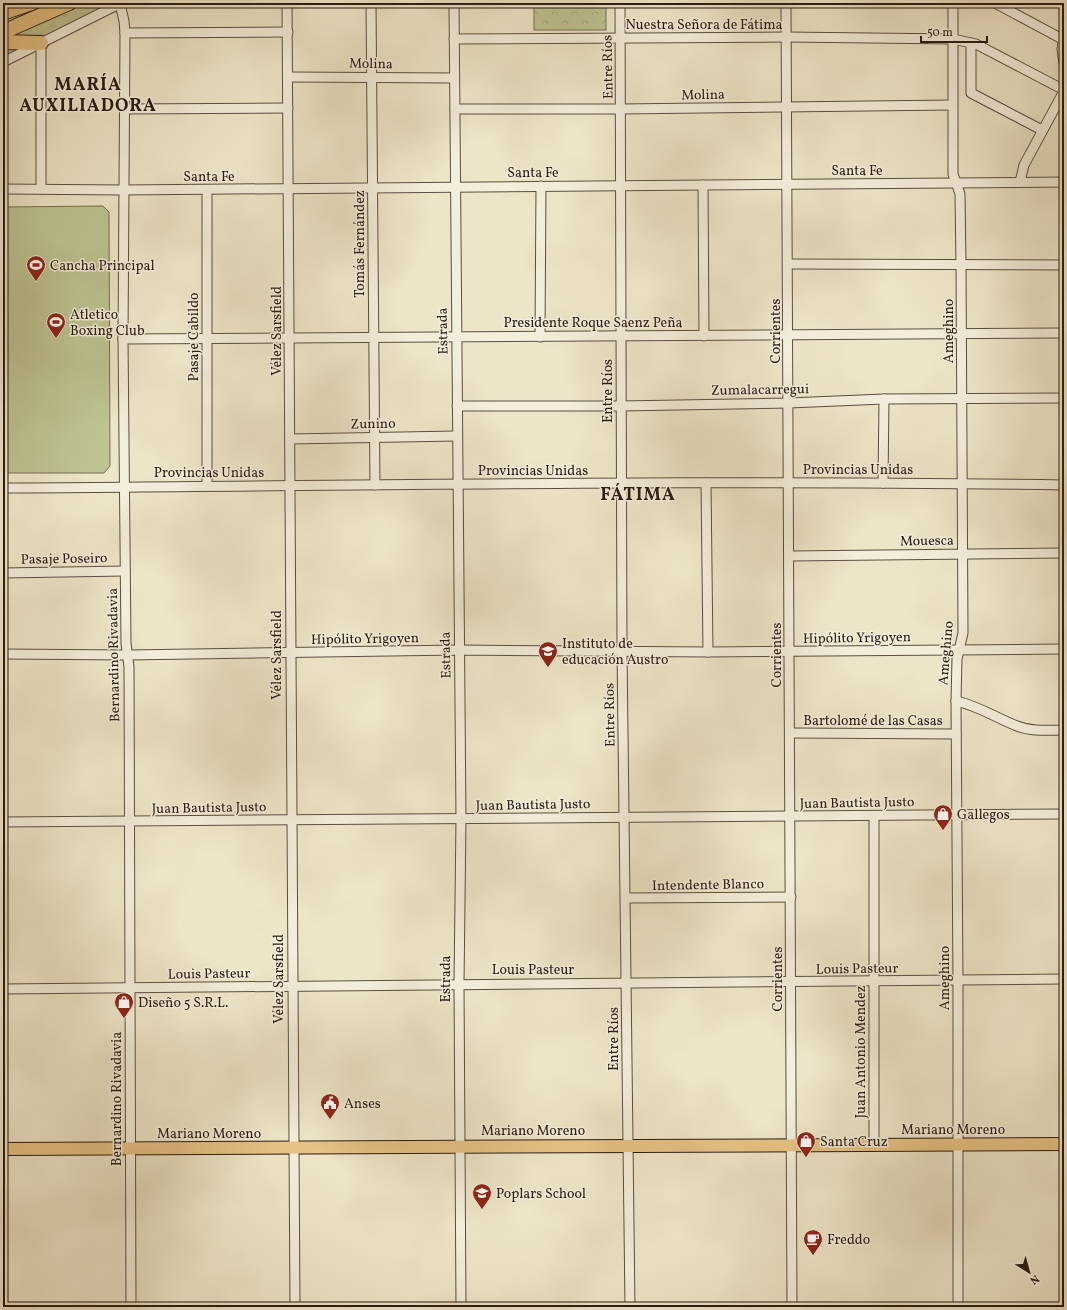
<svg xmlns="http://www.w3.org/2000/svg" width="1067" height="1310" font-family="Vollkorn,serif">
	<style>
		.grass { fill: url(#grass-tufts); stroke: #746f52 }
		.park { fill: url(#park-crowns); stroke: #746f52 }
		.pitch { fill: #bec392; stroke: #746f52 }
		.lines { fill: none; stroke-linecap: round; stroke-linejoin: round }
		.minor-casing { stroke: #5b4e40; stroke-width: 11 }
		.major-casing { stroke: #2a1b12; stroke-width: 14 }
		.highway-casing { stroke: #2a1b12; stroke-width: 16 }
		.minor { stroke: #f3eedb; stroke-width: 9 }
		.major { stroke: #e6c284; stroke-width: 12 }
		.highway { stroke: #e6c284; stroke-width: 14 }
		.labels { text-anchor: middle; stroke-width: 3; stroke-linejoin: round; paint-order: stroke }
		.street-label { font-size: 14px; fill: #2a1b12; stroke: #f3eedb }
		.poi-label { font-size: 14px; fill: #2a1b12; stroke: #f3eedb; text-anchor: start }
		.district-label { font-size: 18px; font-weight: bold; letter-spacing: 1px; fill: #2a1b12; stroke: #f3eedb }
	</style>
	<defs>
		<pattern id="grass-tufts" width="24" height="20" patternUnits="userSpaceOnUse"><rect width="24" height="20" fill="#bec392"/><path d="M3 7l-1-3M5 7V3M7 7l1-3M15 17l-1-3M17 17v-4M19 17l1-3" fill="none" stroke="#a3a77d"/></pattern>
		<pattern id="park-crowns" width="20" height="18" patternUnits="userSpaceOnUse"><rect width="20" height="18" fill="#bec392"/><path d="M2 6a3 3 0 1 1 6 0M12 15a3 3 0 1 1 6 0" fill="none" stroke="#a3a77d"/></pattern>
	</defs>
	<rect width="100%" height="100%" fill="#ede5c8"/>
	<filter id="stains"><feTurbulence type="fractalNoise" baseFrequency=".005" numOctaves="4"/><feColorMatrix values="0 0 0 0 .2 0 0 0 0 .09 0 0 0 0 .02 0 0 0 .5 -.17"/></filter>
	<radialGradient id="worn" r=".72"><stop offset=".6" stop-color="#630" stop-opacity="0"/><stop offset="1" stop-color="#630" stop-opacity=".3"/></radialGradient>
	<g class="grass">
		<path d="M77,3H112L40,39L3,36Z"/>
		<path d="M3,44L28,45L3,57Z"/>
	</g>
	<rect class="park" x="534" y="3" width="72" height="27"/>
	<path class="pitch" d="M103,206L109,212L110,466L104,473H3V207Z"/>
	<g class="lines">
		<g class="minor-casing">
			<g id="minor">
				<path d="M287,3L295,1307"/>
				<path d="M371,3L375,485"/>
				<path d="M454,3L461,819L459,984L461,1307"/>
				<path d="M620,3L622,651L630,1307"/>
				<path d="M786,3L792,1307"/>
				<path d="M953,3V174L960,194L961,264L963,633L957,659L956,701L958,980V1307"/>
				<path d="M995,3L1064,40"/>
				<path d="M120,4L124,21L125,33L123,339L126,643L129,667L131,1307"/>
				<path d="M125,33L288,32"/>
				<path d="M1064,35L1062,49L1064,63"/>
				<path d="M454,39L787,37L953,39L976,44L1064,90"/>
				<path d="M971,43V93L1042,130"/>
				<path d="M3,62L121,3"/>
				<path d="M288,77L454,78"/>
				<path d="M125,109L288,108"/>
				<path d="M455,109H621L952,105"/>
				<path d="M1020,182L1024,165L1064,91"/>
				<path d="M703,185L704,336"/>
				<path d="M3,189L123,190L1064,182"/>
				<path d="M41,189V43"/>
				<path d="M788,264L1064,265"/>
				<path d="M540,337L541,186"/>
				<path d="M123,339L1064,333"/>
				<path d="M457,406H621L789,403L884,399L1064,398"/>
				<path d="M290,439L457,436"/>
				<path d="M706,483L708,652"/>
				<path d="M883,483L884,399"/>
				<path d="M207,485V190"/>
				<path d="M3,488C357,486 710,479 1064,485"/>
				<path d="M790,556L1064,553"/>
				<path d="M3,573L125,571"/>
				<path d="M3,654L128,655L459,650L708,652L1064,649"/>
				<path d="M956,701C979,706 996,718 1017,726C1032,732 1049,730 1064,730"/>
				<path d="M791,733L956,734"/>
				<path d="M874,816V1145"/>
				<path d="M3,822L1064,814"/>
				<path d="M626,898L791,897"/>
				<path d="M3,989L1064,979"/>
			</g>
		</g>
		<g class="major-casing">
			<path id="major" d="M3,1149L1064,1144"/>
		</g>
		<g class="highway-casing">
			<g id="highway">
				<path d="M3,13L32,3"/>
				<path d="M3,32L69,3"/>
				<path d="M3,42L41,43"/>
			</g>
		</g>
		<use href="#minor" class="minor"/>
		<use href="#major" class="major"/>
		<use href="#highway" class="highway"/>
	</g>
	<defs>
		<g id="stadium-pin" transform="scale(1)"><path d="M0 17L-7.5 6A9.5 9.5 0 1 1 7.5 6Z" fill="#8f2418" stroke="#f3eedb"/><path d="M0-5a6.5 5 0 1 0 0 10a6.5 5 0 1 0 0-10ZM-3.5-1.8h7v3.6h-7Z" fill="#fff"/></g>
		<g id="school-pin" transform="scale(1)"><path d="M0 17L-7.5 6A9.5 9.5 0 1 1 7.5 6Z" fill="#8f2418" stroke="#f3eedb"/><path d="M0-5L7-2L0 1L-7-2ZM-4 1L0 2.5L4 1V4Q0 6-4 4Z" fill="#fff"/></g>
		<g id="shop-pin" transform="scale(1)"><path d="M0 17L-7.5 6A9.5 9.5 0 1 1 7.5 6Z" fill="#8f2418" stroke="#f3eedb"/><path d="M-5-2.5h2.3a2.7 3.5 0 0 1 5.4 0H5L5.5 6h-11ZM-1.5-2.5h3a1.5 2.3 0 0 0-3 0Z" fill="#fff"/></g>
		<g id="civic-pin" transform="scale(1)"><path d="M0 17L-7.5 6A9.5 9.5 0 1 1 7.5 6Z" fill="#8f2418" stroke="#f3eedb"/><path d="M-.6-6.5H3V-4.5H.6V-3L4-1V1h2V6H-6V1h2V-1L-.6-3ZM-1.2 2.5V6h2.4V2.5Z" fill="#fff"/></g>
		<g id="cafe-pin" transform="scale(1)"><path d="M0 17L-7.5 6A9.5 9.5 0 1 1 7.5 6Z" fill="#8f2418" stroke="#f3eedb"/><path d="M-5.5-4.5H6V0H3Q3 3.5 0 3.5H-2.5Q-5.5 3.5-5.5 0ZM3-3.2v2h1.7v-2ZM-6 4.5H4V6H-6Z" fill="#fff"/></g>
	</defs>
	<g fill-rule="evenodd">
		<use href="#stadium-pin" x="36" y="265"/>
		<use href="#stadium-pin" x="56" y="322"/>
		<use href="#school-pin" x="548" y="651"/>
		<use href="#shop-pin" x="943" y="814"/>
		<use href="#shop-pin" x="124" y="1002"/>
		<use href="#civic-pin" x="330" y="1103"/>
		<use href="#shop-pin" x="806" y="1141"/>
		<use href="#school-pin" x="482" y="1193"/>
		<use href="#cafe-pin" x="813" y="1239"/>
	</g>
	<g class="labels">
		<g class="street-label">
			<text x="704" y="29">Nuestra Señora de Fátima</text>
			<text transform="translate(371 63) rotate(1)" y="5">Molina</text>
			<text transform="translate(607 67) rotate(-91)" y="5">Entre Ríos</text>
			<text transform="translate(703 94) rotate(-1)" y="5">Molina</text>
			<text x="857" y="175">Santa Fe</text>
			<text x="533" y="177">Santa Fe</text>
			<text x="209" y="181">Santa Fe</text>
			<text transform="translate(359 244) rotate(-90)" y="5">Tomás Fernández</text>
			<text x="593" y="327">Presidente Roque Saenz Peña</text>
			<text transform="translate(276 331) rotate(-90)" y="5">Vélez Sarsfield</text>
			<text transform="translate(442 331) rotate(-91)" y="5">Estrada</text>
			<text transform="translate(775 331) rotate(-90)" y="5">Corrientes</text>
			<text transform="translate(948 331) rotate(-90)" y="5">Ameghino</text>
			<text transform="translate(193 337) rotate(-90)" y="5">Pasaje Cabildo</text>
			<text transform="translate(760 389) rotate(-1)" y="5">Zumalacarregui</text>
			<text transform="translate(607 391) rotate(-90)" y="5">Entre Ríos</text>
			<text transform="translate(373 423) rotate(-1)" y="5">Zunino</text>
			<text x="858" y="474">Provincias Unidas</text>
			<text x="533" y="475">Provincias Unidas</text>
			<text x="209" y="477">Provincias Unidas</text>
			<text transform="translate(927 540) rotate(-1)" y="5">Mouesca</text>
			<text transform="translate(64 558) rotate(-1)" y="5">Pasaje Poseiro</text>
			<text transform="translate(857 637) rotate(-1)" y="5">Hipólito Yrigoyen</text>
			<text transform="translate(365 638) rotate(-1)" y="5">Hipólito Yrigoyen</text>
			<text transform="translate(945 653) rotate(-85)" y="5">Ameghino</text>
			<text transform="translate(113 655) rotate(-91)" y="5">Bernardino Rivadavia</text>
			<text transform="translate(276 655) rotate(-90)" y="5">Vélez Sarsfield</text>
			<text transform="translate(445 655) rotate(-91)" y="5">Estrada</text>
			<text transform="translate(776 655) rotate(-90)" y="5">Corrientes</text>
			<text transform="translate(609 715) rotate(-91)" y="5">Entre Ríos</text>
			<text x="873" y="725">Bartolomé de las Casas</text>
			<text transform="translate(857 802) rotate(-1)" y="5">Juan Bautista Justo</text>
			<text transform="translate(533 804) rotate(-1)" y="5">Juan Bautista Justo</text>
			<text transform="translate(209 807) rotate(-1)" y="5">Juan Bautista Justo</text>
			<text transform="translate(708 884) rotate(-1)" y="5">Intendente Blanco</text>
			<text transform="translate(857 968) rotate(-1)" y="5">Louis Pasteur</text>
			<text x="533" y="974">Louis Pasteur</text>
			<text transform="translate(209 973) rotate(-1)" y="5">Louis Pasteur</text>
			<text transform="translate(944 978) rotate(-90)" y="5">Ameghino</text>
			<text transform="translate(278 979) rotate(-90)" y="5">Vélez Sarsfield</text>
			<text transform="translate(445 979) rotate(-90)" y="5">Estrada</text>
			<text transform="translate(777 979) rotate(-90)" y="5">Corrientes</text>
			<text transform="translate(613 1039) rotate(-90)" y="5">Entre Ríos</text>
			<text transform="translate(860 1052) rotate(-90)" y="5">Juan Antonio Mendez</text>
			<text transform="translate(116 1099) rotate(-90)" y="5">Bernardino Rivadavia</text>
			<text x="953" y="1134">Mariano Moreno</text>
			<text x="533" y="1135">Mariano Moreno</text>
			<text x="209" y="1138">Mariano Moreno</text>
		</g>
		<g class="poi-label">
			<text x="50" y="270">Cancha Principal</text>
			<text x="70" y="319">Atletico<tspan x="70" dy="16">Boxing Club</tspan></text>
			<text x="562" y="648">Instituto de<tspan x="562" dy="16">educación Austro</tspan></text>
			<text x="957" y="819">Gallegos</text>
			<text x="138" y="1007">Diseño 5 S.R.L.</text>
			<text x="344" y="1108">Anses</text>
			<text x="820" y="1146">Santa Cruz</text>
			<text x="496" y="1198">Poplars School</text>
			<text x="827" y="1244">Freddo</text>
		</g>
		<g class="district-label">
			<text x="88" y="90">MARÍA<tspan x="88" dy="21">AUXILIADORA</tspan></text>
			<text x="638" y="500">FÁTIMA</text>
		</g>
	</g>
	<rect width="1067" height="1310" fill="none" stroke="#ede5c8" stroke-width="16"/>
	<rect x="4" y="4" width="1059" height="1302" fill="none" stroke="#2a1b12" stroke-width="2"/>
	<rect x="8" y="8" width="1051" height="1294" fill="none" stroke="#2a1b12"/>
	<g transform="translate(1029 1272) rotate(143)" stroke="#f3eedb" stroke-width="3" paint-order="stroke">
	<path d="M0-3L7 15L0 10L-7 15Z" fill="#2a1b12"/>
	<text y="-6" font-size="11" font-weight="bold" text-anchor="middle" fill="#2a1b12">N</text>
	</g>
	<path d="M921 36v6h66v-6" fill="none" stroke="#2a1b12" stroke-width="2"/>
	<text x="927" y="36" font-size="12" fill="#2a1b12" stroke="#f3eedb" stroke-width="3" paint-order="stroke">50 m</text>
	<rect width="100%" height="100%" filter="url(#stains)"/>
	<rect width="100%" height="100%" fill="url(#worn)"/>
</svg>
